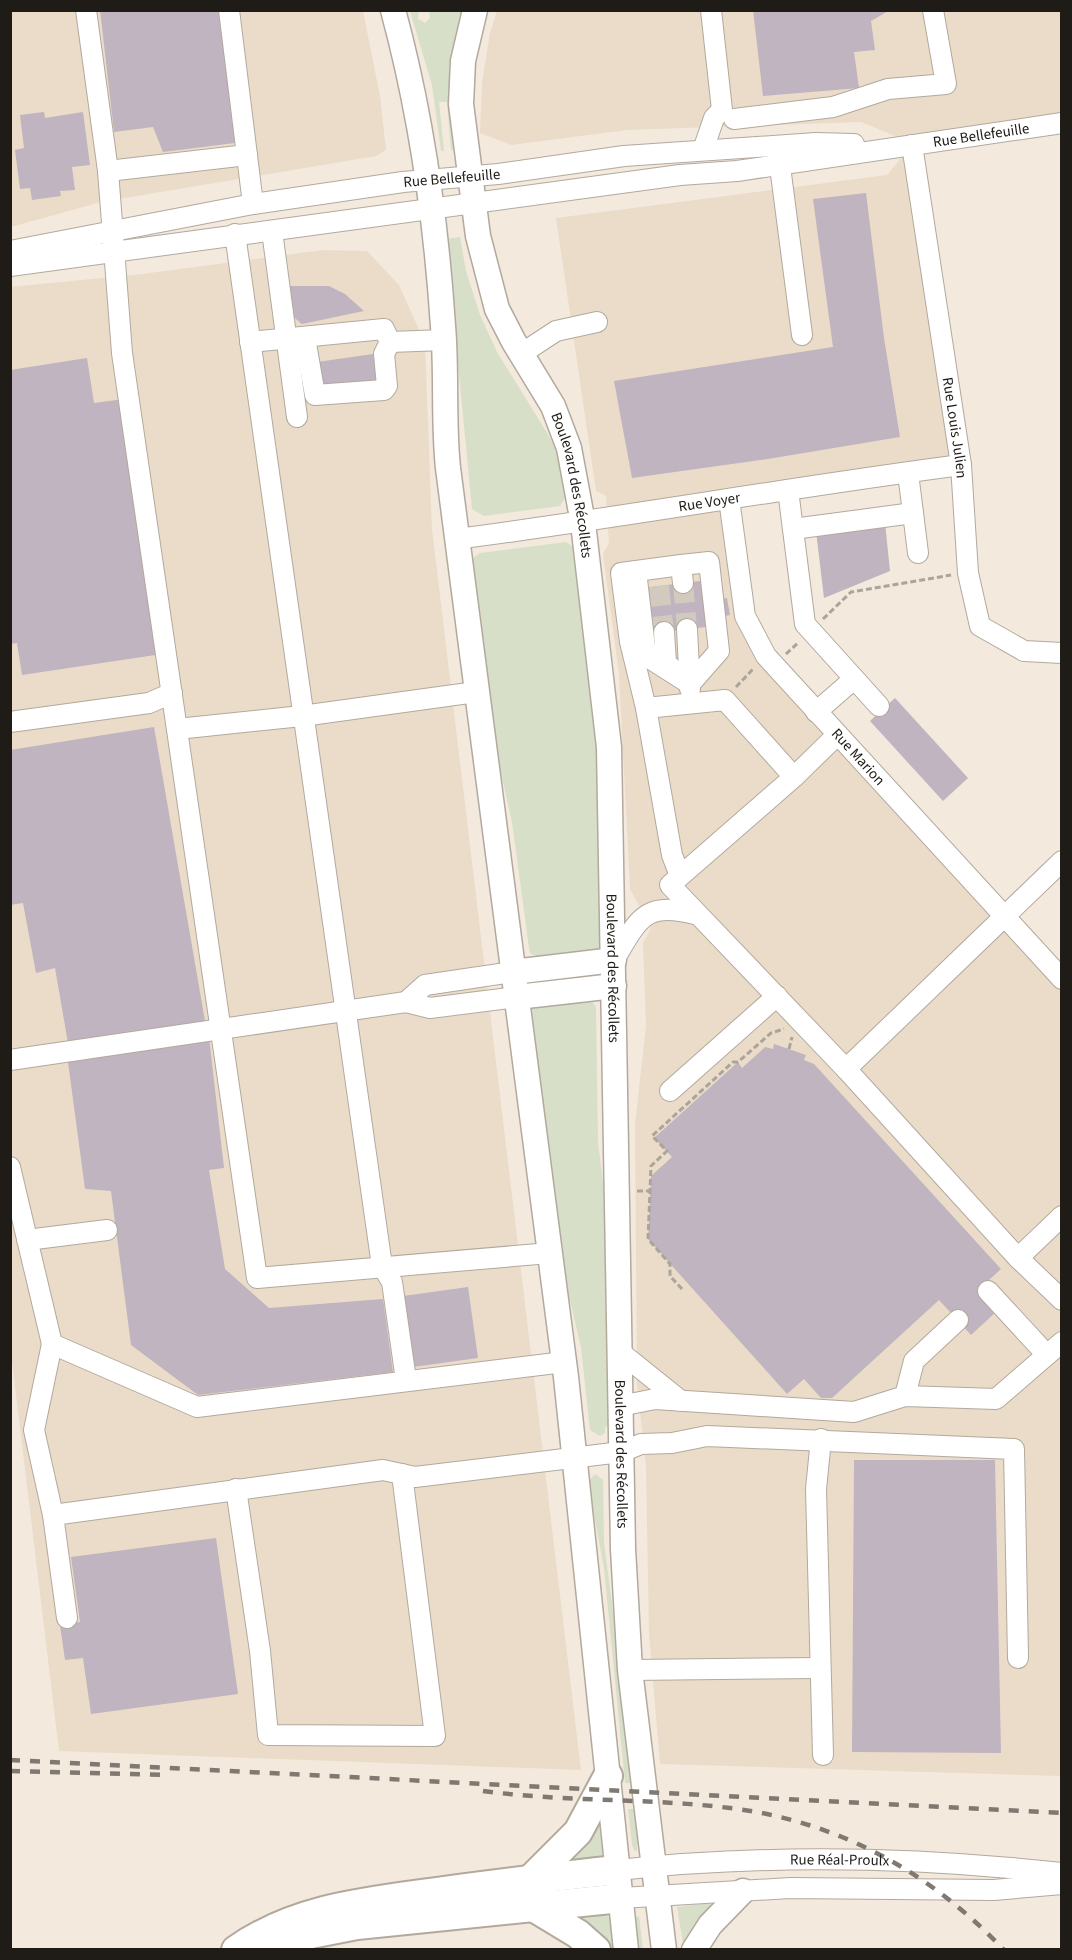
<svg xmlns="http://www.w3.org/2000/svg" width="1072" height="1960" font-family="'Source Sans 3',sans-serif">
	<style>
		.built { fill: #ebdcc9 }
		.green { fill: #d7dfc8 }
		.building { fill: #bfb4bf }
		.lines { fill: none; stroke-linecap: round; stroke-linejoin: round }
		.minor-tunnel { stroke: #d3cabf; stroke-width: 20; stroke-dasharray: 20 10; stroke-linecap: butt }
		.minor-casing { stroke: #b2a99d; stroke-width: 22 }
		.major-casing { stroke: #b2a99d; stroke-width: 27 }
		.highway-casing { stroke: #b2a99d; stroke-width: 32 }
		.path { stroke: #aba49a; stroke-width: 3; stroke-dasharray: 6 3; stroke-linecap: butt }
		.minor { stroke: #fff; stroke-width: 20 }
		.major { stroke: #fff; stroke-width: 24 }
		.highway { stroke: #fff; stroke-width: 28 }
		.rail { stroke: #7f7971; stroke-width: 4.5; stroke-dasharray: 10 10; stroke-linecap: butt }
		.labels { text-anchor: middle; stroke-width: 5; stroke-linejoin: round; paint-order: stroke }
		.street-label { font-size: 15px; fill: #1f1c17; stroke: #fff7ed }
	</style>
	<rect width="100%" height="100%" fill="#f3e9dd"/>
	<g class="built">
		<path d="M11,11H363L380,96L386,150L376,156L101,202L11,227Z"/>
		<path d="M497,11H1061V121L912,143L861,122L627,130L511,145L480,133L482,83L490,33Z"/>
		<path d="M912,145L961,465L729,498L745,616L774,666L1061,974V1776L660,1764L649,1633L646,1467L637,1383L635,1125L646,1025L643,943L651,928L630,889L619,674L603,554L609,543L606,496L596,491L556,218L887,175Z"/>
		<path d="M323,250L367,251L399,285L425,343L432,529L581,1770L59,1751L10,1345V287L142,274Z"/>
	</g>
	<g class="green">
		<path d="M410,11H419L418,19L425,23L430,18L429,11H463L454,49L455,149L451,150L447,102H439L444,151H441L432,85Z"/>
		<path d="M460,237L466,271L480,315L497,352L552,441L561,465L568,500L564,499L560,506L484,516L472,509L446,239Z"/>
		<path d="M566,542L574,547L601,784L602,946L595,951L539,958L530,953L529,948L512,822L491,728L470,560L480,553Z"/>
		<path d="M591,1000L596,1007L598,1142L608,1223L611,1426L605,1427V1433L600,1436L590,1430L581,1347L561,1262L529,1013L534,1006Z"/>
		<path d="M595,1474L603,1480L604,1542L635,1783H625L604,1568L588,1482Z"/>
		<path d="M628,1809H639L637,1851H635L632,1845Z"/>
		<path d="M601,1818L604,1850L602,1856L564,1862Z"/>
		<path d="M709,1903L712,1905L711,1908L683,1943L677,1907Z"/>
		<path d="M606,1915L612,1920L616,1949H608L580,1923L581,1919Z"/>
		<path d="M639,1916L643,1949H637L636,1917Z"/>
	</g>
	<g class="building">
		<path d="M100,10H219L235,143L163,152L153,127L114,132Z"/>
		<path d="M753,10H890L871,21L875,50L854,52L859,88L763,96Z"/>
		<path d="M44,112L45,118L83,112L90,165L72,167L75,190L60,191L61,196L32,200L30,188L20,189L15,150L24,148L20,115Z"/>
		<path d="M866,193L884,338L900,437L768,459L632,478L614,381L833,347L813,199Z"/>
		<path d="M286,286H329L345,294L364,311L302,324L290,314Z"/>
		<path d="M373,354L377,381L321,388L317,362Z"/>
		<path d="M87,358L94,403L124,399L162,654L22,675L17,643L10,644V370Z"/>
		<path d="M885,523L890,571L824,598L816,531Z"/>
		<path d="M708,580L714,626L648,634L642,588Z"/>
		<path d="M727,598L730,615L724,616L721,599Z"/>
		<path d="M895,698L968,778L943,801L870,721Z"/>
		<path d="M154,727L205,1021L68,1043L55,968L36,973L23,903L10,905V750Z"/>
		<path d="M209,1037L224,1168L209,1170L225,1269L269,1308L383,1299L393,1372L198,1395L131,1345L111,1191L85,1189L68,1062Z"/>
		<path d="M774,1044L806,1055L804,1060L814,1064L1001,1269L978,1290L997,1311L971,1335L939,1300L832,1398H821L804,1379L787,1394L648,1239L651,1176L672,1157L654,1138L738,1062L742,1068L765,1047L773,1049Z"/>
		<path d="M468,1287L478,1358L406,1368L396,1297Z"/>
		<path d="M854,1460H995L1001,1753L852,1752Z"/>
		<path d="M216,1538L238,1694L91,1714L83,1658L65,1660L60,1625L80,1622L71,1557Z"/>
	</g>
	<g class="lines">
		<g class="minor-tunnel">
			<path d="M683,583L687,629"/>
			<path d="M659,586L664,632"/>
		</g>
		<g class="minor-casing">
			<g id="minor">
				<path d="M86,10L108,171L122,353L257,1278L550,1253"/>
				<path d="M229,10L253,204"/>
				<path d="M734,119L833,107L888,89L946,84L933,10"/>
				<path id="s1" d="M912,145L961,465L968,573L980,626L1024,651L1062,653"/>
				<path d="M703,150L714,118L722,110L711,10"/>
				<path d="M778,151L802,335"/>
				<path d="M108,171L247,155"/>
				<path d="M272,231L297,417"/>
				<path d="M235,234L382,1266L392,1282L406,1380"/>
				<path id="s2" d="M10,251L253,204L403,182L498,174L624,156L816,143L854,144"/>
				<path id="s3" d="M10,266L680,175L737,171L1062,123"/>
				<path d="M250,342L384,329L390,342L384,354L387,386L384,390L315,395L305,338"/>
				<path d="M390,342L444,340"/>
				<path d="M521,354L556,331L597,322"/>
				<path d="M908,473L918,553"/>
				<path d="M788,490L805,624L879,706"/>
				<path id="s4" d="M729,499L745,616L766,656L1062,979"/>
				<path d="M793,529L913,513"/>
				<path id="s5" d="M457,539C625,517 792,487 961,465"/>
				<path d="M681,565L709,562L719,651L690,684"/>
				<path d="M636,571L646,656L690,684"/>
				<path d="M687,629L690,689"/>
				<path d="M664,632L666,663L676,672"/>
				<path d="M646,708L630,642L621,573L681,565L683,583"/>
				<path d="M816,712L854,679"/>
				<path d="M10,722L149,703L172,693"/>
				<path d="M177,729L302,716L476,692"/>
				<path d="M794,777L837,735"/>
				<path d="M680,876L672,855L646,708L725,700L794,777L670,885L846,1069L1062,861"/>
				<path d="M614,960C639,918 645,900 698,915"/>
				<path d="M406,1002L425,985L513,972"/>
				<path d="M10,1060L406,1002L430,1008L517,997"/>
				<path d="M846,1069L1018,1258L1062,1216"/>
				<path d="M670,1091L777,996"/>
				<path d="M10,1167L52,1344L197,1407L564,1362"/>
				<path d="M27,1240L107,1230"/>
				<path d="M1018,1258L1062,1300"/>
				<path d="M988,1291L1047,1355"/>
				<path d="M52,1344L34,1430L53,1515"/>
				<path d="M620,1352L681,1401"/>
				<path d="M905,1396L914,1361L958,1320"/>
				<path d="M620,1406L655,1399L854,1412L905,1396L996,1399L1062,1342"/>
				<path d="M821,1439L816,1489L823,1755"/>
				<path d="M236,1489L260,1651L268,1735L435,1736L402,1474"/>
				<path d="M67,1618L53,1515L383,1470L415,1477L621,1452L641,1444L672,1443L707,1436L1014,1449L1018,1658"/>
				<path d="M630,1670L820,1668"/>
				<path id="s6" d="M618,1870C764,1854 915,1857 1062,1873"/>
				<path d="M621,1898L790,1888L994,1890L1062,1884"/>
			</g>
		</g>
		<g class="major-casing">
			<g id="major">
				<path d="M393,10C421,113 436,220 443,326C447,373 443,421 448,468L566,1377L626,1950"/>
				<path id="s7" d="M475,10L463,61L461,104L478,236L497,309L514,342L553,406L569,448L583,523L609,747L623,1549L630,1670L664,1950"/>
				<path d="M513,972L614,960"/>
				<path d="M517,997L614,986"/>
				<path d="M694,1950L710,1925L743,1891"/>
			</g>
		</g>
		<g class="highway-casing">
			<g id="highway">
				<path d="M531,1879L578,1832L608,1776"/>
				<path d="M535,1908L578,1934L596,1950"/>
				<path d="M236,1950C296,1908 365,1902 436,1892C496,1884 557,1876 618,1870"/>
				<path d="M274,1950L311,1934L357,1925L621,1898"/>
			</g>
		</g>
		<g class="path">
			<path d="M823,619L851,592L951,575"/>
			<path d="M786,654L799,642"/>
			<path d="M736,687L754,668"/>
			<path d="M789,1049L792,1037"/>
			<path d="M637,1191H650"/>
			<path d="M682,1289L670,1276V1264L648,1239L651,1166L667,1151L652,1136L733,1062H738L771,1033L784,1029"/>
		</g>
		<use href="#minor" class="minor"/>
		<use href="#major" class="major"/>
		<use href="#highway" class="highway"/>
		<g class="rail">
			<path d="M10,1760L1062,1813"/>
			<path d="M10,1771L165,1775"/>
			<path d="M483,1791C565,1802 648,1798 730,1808C837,1821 929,1871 1004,1950"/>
		</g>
	</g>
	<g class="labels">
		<g class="street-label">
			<text dy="5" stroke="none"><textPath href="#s3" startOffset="980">Rue Bellefeuille</textPath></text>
			<text dy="5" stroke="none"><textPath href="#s2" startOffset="448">Rue Bellefeuille</textPath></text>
			<text dy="5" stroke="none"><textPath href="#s1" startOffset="286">Rue Louis Julien</textPath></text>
			<text dy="5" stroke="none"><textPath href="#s7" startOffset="498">Boulevard des Récollets</textPath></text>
			<text dy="5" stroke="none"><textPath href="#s5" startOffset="255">Rue Voyer</textPath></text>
			<text dy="5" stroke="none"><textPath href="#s4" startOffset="300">Rue Marion</textPath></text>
			<text dy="5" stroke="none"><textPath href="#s7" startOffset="984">Boulevard des Récollets</textPath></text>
			<text dy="5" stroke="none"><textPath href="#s7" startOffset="1470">Boulevard des Récollets</textPath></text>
			<text dy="5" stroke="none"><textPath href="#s6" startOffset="222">Rue Réal-Proulx</textPath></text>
		</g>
	</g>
	<rect width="1072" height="1960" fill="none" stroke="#1f1c17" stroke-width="24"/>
</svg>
